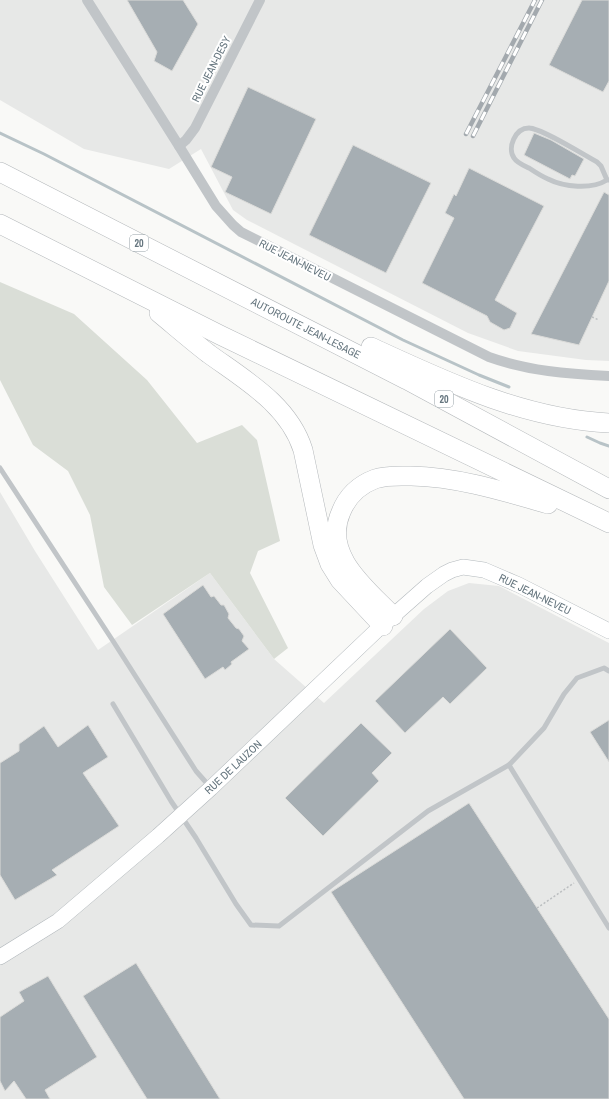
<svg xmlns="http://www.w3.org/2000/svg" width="609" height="1099" font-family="'Archivo Narrow',sans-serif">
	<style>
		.built { fill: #e7e8e7 }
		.green { fill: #daded7 }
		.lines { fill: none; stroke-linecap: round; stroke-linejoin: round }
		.stream { stroke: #b8c3c7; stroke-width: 3 }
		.building { fill: #a6aeb3; stroke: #dbdbd9 }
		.secondary-casing { stroke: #b3b9bd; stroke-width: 16 }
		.highway-casing { stroke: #b4b8bb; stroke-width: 20 }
		.path { stroke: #bbbec0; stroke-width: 1.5; stroke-dasharray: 2 2; stroke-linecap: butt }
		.lane { stroke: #c1c5c8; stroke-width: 5 }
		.street { stroke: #c1c5c8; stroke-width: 10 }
		.secondary { stroke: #fff; stroke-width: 15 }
		.highway { stroke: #fff; stroke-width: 19 }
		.rail-casing { stroke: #a3a9ae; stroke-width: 4.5 }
		.rail { stroke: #fff; stroke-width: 3; stroke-dasharray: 9; stroke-linecap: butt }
		.labels { text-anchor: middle; stroke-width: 4; stroke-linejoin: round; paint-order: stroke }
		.shield { fill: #fff; stroke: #949fa5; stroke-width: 1 }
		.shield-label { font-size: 10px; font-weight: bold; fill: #66767f }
		.street-label { font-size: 11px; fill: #66767f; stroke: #fff }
	</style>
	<rect width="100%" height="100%" fill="#f9f9f7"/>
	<g class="built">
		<path d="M0,0H609V361L586,360L518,351L468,333L247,220L233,210L201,149L169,169L84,149L0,100Z"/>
		<path d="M0,492L35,551L98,650L210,573L274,659L324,703L424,609L448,591L469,583L499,586L609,643V1099H0Z"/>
	</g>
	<path class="green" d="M0,282L74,314L147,380L197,443L242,425L257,440L280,541L258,551L250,573L288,648L274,659L210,573L132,625L104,587L90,515L68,471L33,445L0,380Z"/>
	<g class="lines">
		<g class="stream">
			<path d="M0,133L44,154L403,340L479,375L509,387"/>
			<path d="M587,437L600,443L609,446"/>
		</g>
	</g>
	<g class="building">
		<path d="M127,0H183L198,24L172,71L154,61L157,52Z"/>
		<path d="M582,0H609V81L603,92L549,65Z"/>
		<path d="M248,87L316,119L271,214L225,192L232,177L211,167Z"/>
		<path d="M534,133L551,140L584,159L575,176L572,175L570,179L524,155Z"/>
		<path d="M353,145L431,183L386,273L309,235Z"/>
		<path d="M469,168L544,206L495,300L517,313L510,328L504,330L490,322L487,316L422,283L454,218L445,213L454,194L456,196Z"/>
		<path d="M604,192L609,195V281L579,345L531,334Z"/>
		<path d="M203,585L211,597L214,596L221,605H224L229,614L228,618L236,628L239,629L244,636L242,641L249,649L231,662L232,664L225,670L223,667L205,679L163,614Z"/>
		<path d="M450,629L487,668L450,704L443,697L405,733L375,701Z"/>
		<path d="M609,720V762L590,732Z"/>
		<path d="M361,723L392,753L372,773L379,781L323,836L285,798Z"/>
		<path d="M88,725L108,757L83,773L119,826L52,870L57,875L15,900L0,875V763L19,751V744L44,726L58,747Z"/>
		<path d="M469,803L609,1019V1099H464L331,892Z"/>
		<path d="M136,963L220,1099H147L83,996Z"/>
		<path d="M48,976L97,1057L45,1090L50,1099H26L14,1081L5,1091L0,1081V1017L24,1001L19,992Z"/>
	</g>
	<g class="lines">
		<g class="secondary-casing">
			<path id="secondary" d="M0,957L58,921L158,836L211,788L376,631L427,586L444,574L452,570L463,567L484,570L519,585L609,631"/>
		</g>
		<g class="highway-casing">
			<g id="highway">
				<path d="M0,172L407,380L609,489"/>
				<path d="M0,224L220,335L609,523"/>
				<path d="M159,313C176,327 192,341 209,354C245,380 289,405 303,450L323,545L330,564L340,580L383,626"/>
				<path d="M371,347C447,382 524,419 609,423"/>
				<path d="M393,616C367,589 322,555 341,512C347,497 359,485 375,479C386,475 399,476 411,476C458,477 503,491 548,504"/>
			</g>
		</g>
		<g class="path">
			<path d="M592,317L599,320"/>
			<path d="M537,908L574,883"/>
		</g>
		<g class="lane">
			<path d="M607,180C591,190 564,187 548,179C541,176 535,172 529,168C525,166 517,163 514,158C507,148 515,128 529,128C541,128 584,155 597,162L601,166L607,180H609"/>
			<path d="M0,468L113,641L196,771L211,788"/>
			<path d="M113,704L171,801L196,838L236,904L251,925L279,926L428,811L509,765L544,728L564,694L577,678L604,668L609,671"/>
			<path d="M509,765L609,928"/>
		</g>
		<g class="street">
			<path d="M87,0L179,146L216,206L233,225L241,232L265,244L489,357C528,371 568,374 609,376"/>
			<path d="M179,146L186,140L195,128L260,0"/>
		</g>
		<use href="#secondary" class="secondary"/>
		<use href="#highway" class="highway"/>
		<g class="rail-casing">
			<g id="rail">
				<path d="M466,134L535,0"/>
				<path d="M473,136L542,0"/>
			</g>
		</g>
		<use href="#rail" class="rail"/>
	</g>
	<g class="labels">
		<g class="shield">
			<rect x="130" y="235" width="18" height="16" rx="3"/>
			<rect x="435" y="391" width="18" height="16" rx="3"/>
		</g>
		<g class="shield-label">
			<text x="139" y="247">20</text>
			<text x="444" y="403">20</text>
		</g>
		<g class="street-label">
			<text transform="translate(211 69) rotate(-63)" y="4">RUE JEAN-DESY</text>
			<text transform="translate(295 260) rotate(27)" y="4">RUE JEAN-NEVEU</text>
			<text transform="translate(306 328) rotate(27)" y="4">AUTOROUTE JEAN-LESAGE</text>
			<text transform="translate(535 594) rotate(26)" y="4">RUE JEAN-NEVEU</text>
			<text transform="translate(233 767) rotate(-43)" y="4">RUE DE LAUZON</text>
		</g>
	</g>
</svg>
